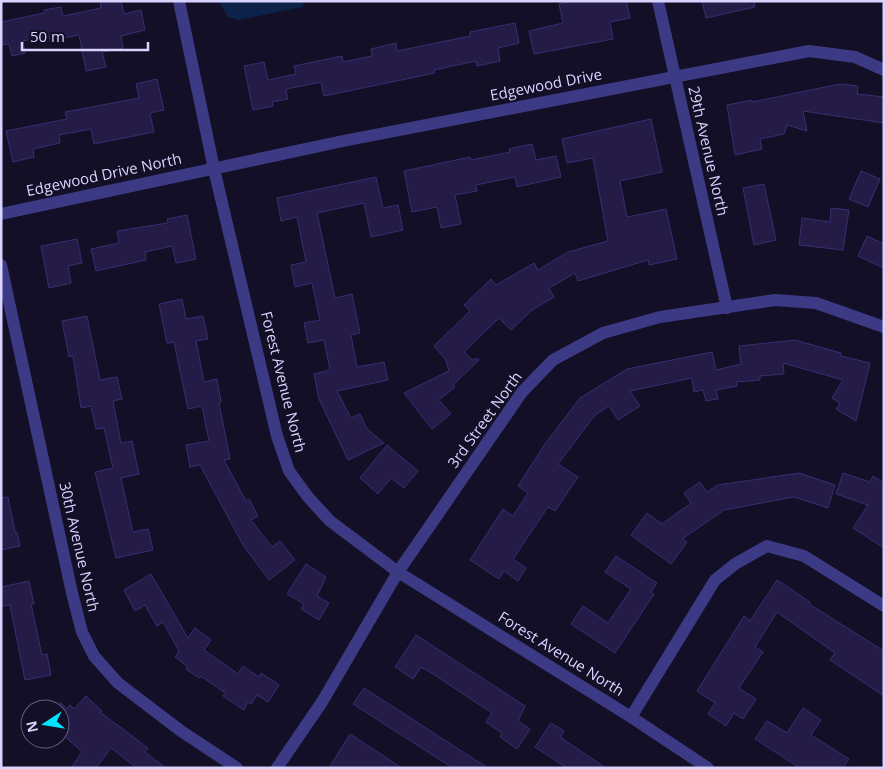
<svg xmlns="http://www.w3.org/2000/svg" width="885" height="769" font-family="'Open Sans',sans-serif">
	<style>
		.water { fill: #0c2248 }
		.building { fill: #241b47; stroke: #3b2d73 }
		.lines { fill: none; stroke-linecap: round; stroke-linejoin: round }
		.minor { stroke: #3d3a85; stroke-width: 12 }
		.labels { text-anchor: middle; stroke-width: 4; stroke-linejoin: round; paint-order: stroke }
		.street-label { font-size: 15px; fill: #d9d4ff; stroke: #130f26 }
	</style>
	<rect width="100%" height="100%" fill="#130f26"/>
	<path class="water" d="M219,1H306L302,7L239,20L228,17Z"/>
	<g class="building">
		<path d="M100,1H121L124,14L141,10L145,30L121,36L123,48L102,52L106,67L86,71L79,35L50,41L49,36L23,41L25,53L12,56L9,44L1,45V22L44,13V10L61,7L63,16L101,8Z"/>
		<path d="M571,1H626L630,18L610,22L613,39L534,54L529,31L563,23L559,4Z"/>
		<path d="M702,1H754L755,7L706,18Z"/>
		<path d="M515,23L519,43L498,48L500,61L477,66L476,61L434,70L435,73L324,96L321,82L286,89L288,99L272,102L273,106L253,110L244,66L264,62L268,80L296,74L294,66L342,56L343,62L372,56L371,49L396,43L397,51L470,36V32Z"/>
		<path d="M157,79L164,110L150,113L154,132L94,144L91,129L59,135L60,143L33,149L34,157L13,162L6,131L67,119L65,112L139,98L136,84Z"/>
		<path d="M840,84L858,86L857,94L884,97V123L803,111L807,131L787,125L784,134L760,139L762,149L735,155L727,105L752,100V102Z"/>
		<path d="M651,119L662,172L620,181L627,217L666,209L677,259L649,265L648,260L578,281L575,273L549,288L554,297L532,310L511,330L499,318L464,352L472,360L477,358L479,360L453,385L455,387L439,400L451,414L432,429L404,393L449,371L446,360L434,346L470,311L464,305L491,279L496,285L534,263L538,270L568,252L608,241L593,158L567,163L562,139Z"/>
		<path d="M532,144L536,160L556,156L561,177L517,187L515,177L476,185L477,191L455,195L461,224L441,228L437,207L412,212L404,171L470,157L471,160L510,152L509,149Z"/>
		<path d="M861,171L880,179L868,207L849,199Z"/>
		<path d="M376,177L383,208L398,205L403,230L371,237L364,203L317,213L335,298L352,294L360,333L351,335L357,367L384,362L388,380L337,391L351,418L360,414L367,429L384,443L348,460L319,399L314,374L330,370L324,340L308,343L304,323L320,320L312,283L295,287L291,265L306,262L297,217L281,221L277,198Z"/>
		<path d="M764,184L776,240L754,245L743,188Z"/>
		<path d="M831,208L849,210L843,250L799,245L802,218L830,222Z"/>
		<path d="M187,215L196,259L176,263L172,246L145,252L146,260L96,271L91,249L119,243L117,231L168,223L167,219Z"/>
		<path d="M867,236L884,244V268L858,256Z"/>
		<path d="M77,239L82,263L68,266L71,283L49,288L41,246Z"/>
		<path d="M182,299L186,319L203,316L208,339L196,341L204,382L217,379L221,402L219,403L230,459L224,460L246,501L249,499L258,516L251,520L272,547L280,541L295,560L269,580L243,545L200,465L190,467L186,445L209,441L202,406L188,409L174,342L167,343L159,304Z"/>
		<path d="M87,316L100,380L117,377L122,399L113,401L121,443L132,441L139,474L121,478L133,532L148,529L153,550L116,558L95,472L113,468L104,428L96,429L91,406L81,408L73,356L69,357L62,321Z"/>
		<path d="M795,340L841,353V356L870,363L856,421L836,409L840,403L832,398L843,380L783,363L784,374L760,376V380L736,382L737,386L716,390L718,399L706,401L703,390L694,392L692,378L630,391L640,406L618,420L609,406L595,415L558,464L578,477L555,511L548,507L513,559L526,568L518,581L504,571L499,579L470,560L503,509L513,516L528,493L518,486L545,444L580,398L627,369L712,352L716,370L741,364L739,346Z"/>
		<path d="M387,445L418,471L404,488L391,478L378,494L360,478Z"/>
		<path d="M799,473L835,485L828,508L794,497L724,510L682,539L687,542L671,564L631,535L647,513L662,524L691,503L684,493L700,482L707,492L718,485Z"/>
		<path d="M843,473L870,482L873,476L884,483V548L853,528L868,505L836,494Z"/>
		<path d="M8,497L15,532H17L20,546L1,550V498Z"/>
		<path d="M616,556L657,583L651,592L654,594L615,653L571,624L583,606L608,623L631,589L605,572Z"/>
		<path d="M306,564L326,577L317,596L329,603L319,620L301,609L304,604L287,594Z"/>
		<path d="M151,574L188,638L195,628L211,640L204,650L238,674L243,666L259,677L261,673L279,685L268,702L257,695L251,704L248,702L244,710L223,696L225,693L201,676L199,678L186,669L188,667L175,657L179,651L163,622L157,626L145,605L135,611L124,590Z"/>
		<path d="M777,580L810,602L809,604L884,651V696L830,660L835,653L777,612L755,647L763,652L739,688L756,699L743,719L734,713L726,726L708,714L715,703L697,691L744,616L750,621Z"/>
		<path d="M29,581L34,604H31L42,655L47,654L51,675L25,680L10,605L1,606V587Z"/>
		<path d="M416,635L525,706L518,721L530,729L517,749L500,737L502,733L486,722L492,713L433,674L421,667L413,679L395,667Z"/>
		<path d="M364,688L488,768H453L353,704Z"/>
		<path d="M86,696L102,711L100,712L148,748L145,752L166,768H137L111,748L96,768H71L82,752L60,732V702L67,709L70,705L74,709Z"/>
		<path d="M803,708L821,720L811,735L849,759L843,768H800L755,739L767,721L787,733Z"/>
		<path d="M551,723L564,731L560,737L606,768H567L535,747Z"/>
		<path d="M350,734L402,768H329Z"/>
	</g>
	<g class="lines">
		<g class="minor">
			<path d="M179,1L214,169L277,436L289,471L308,497L330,521L398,572L631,717L708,768"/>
			<path d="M658,1L727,308"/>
			<path d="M1,214L343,141L809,51L855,57L884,70"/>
			<path d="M1,265L72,593L82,632L94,656L118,683L181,731L237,768"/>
			<path d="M631,717L715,580L735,564L767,546L804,556L884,606"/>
			<path d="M277,768L322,702L398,572L522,392L553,360L603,333L660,317L775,300L816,303L884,327"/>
		</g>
	</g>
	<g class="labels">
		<g class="street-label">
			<text transform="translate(546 85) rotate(-11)" y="5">Edgewood Drive</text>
			<text transform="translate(708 151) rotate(77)" y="5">29th Avenue North</text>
			<text transform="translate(104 175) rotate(-12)" y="5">Edgewood Drive North</text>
			<text transform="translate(283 382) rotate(76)" y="5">Forest Avenue North</text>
			<text transform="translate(485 420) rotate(-54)" y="5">3rd Street North</text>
			<text transform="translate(79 547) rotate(77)" y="5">30th Avenue North</text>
			<text transform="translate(561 654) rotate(32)" y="5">Forest Avenue North</text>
		</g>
	</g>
	<rect width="885" height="769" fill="none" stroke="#d9d4ff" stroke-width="5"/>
	<g transform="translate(45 724) rotate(258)"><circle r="24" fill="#130f26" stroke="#625e7d"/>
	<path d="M0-4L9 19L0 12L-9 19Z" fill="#00e5ff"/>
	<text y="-8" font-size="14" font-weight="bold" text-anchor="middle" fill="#d9d4ff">N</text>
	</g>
	<path d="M22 42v8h126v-8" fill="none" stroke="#d9d4ff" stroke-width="2.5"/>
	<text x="30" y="42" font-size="15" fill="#d9d4ff" stroke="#130f26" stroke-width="4" paint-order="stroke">50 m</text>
</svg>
